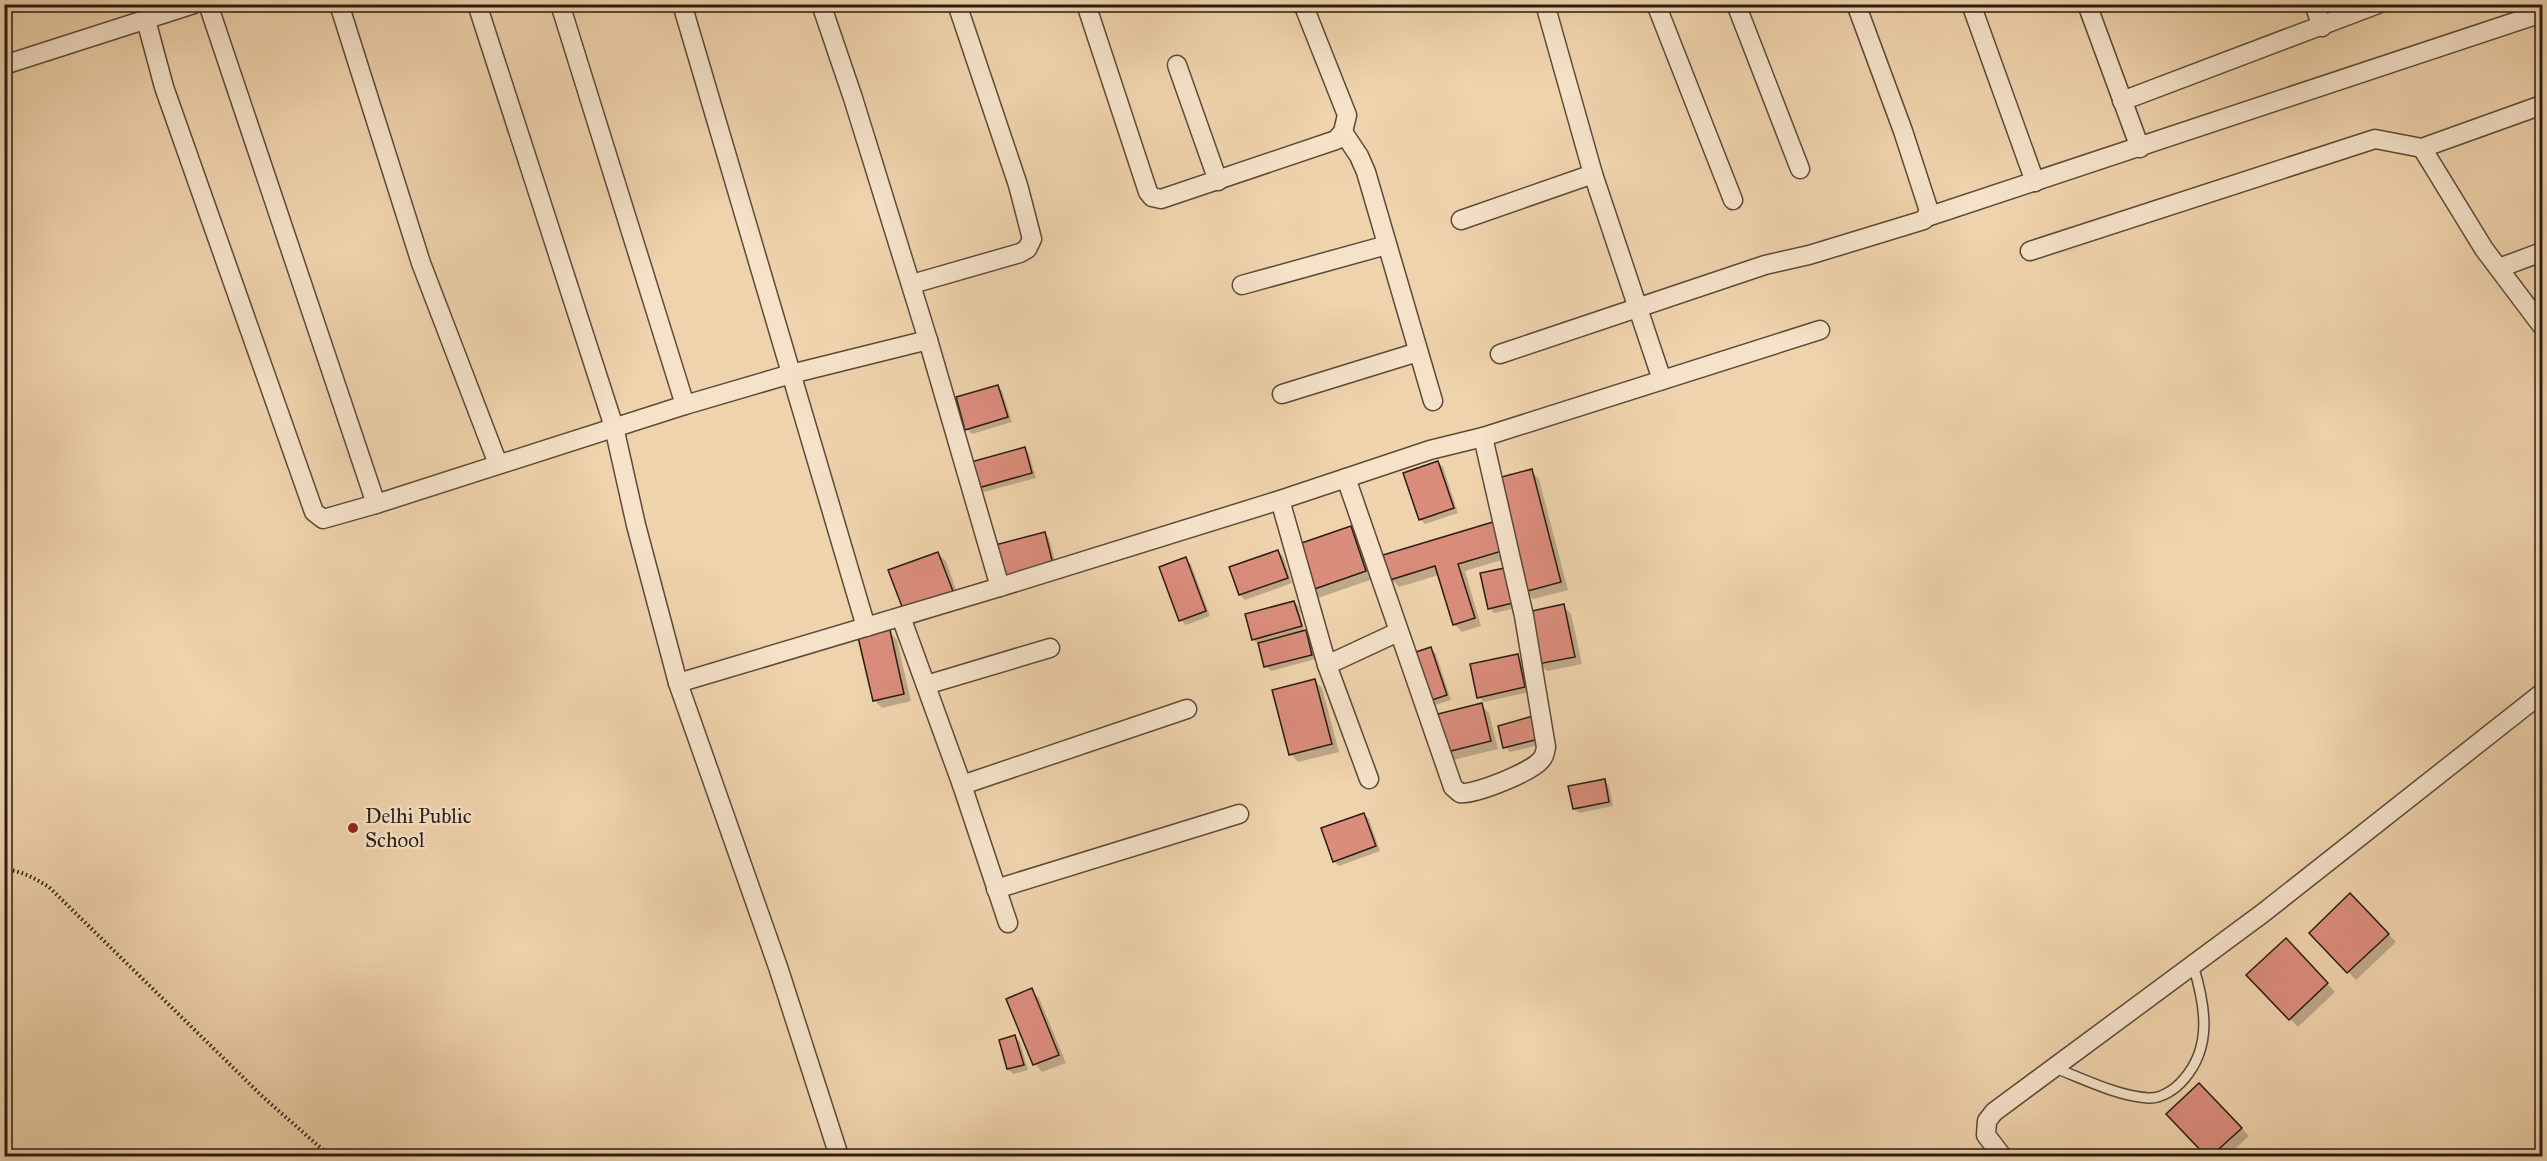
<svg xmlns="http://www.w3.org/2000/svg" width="2547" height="1161" font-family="'IM FELL Great Primer',serif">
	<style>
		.shadow { fill: #0003 }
		.building { fill: #db8d7c; stroke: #2a1c14; stroke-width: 1.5 }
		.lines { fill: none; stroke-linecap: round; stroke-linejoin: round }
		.lane-casing { stroke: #5b4a3a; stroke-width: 12 }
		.street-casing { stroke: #5b4a3a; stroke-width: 21 }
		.path { stroke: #2a1c14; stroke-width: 4; stroke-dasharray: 1.5 3; stroke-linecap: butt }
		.lane { stroke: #f5e2c9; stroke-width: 9 }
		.street { stroke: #f5e2c9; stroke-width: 18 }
		.poi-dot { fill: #8f2418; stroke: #f5e2c9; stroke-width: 2 }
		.labels { text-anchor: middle; stroke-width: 4.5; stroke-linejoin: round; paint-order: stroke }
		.poi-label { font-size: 21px; fill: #2a1c14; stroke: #f5e2c9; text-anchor: start }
	</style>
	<rect width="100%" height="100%" fill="#efd3ac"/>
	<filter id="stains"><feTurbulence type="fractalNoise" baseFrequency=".00333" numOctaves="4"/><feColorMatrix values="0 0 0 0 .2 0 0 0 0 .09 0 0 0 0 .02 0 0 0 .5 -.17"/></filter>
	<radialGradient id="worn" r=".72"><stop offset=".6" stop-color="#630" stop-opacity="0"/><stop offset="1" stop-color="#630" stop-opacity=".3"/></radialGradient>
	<g class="shadow">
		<path d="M997,386L1002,391L1012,422L972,434L967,429Z"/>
		<path d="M1024,449L1029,454L1036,478L984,492L979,487Z"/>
		<path d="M1438,462L1443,467L1458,513L1425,524L1420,519Z"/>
		<path d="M1531,471L1539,479L1568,590L1533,599L1525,591Z"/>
		<path d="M1492,524L1508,558L1465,571L1481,626L1462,632L1454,624L1439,575L1399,587L1391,579Z"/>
		<path d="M1350,528L1358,536L1373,579L1315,599L1292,548Z"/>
		<path d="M1044,533L1049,538L1058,573L997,546Z"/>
		<path d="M1278,552L1283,556L1292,583L1245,600L1240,595L1231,568Z"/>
		<path d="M938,554L946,561L962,607L915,624L907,617Z"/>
		<path d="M1186,559L1191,564L1210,616L1186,625L1181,620Z"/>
		<path d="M1482,575L1517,608L1494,613L1490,608Z"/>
		<path d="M1294,602L1299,607L1304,631L1310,637L1316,659L1271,671L1266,666L1258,644L1253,639Z"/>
		<path d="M1563,606L1571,614L1582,664L1547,671L1539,664Z"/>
		<path d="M889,632L897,640L911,701L882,708L874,700Z"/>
		<path d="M1431,649L1436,654L1451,700L1432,706Z"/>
		<path d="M1517,656L1522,661L1529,692L1484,702L1479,697Z"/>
		<path d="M1315,681L1322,688L1339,752L1298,762L1291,754Z"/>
		<path d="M1481,705L1489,713L1498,749L1449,761L1432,717Z"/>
		<path d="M1533,718L1544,744L1510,752L1505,747Z"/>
		<path d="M1604,781L1609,786L1613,806L1579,813L1574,808Z"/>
		<path d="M1364,814L1369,819L1380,851L1339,866L1334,861Z"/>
		<path d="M2350,895L2396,942L2356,980L2311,933Z"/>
		<path d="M2286,940L2335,992L2298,1027L2248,975Z"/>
		<path d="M1031,990L1039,998L1066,1063L1042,1072L1035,1064Z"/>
		<path d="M1015,1037L1020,1042L1028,1070L1013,1074L1008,1069Z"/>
		<path d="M2199,1085L2249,1136L2227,1156H2208L2168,1114Z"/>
	</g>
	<g class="building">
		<path d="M998,385L1008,417L965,430L956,397Z"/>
		<path d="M1025,447L1032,473L978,488L971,462Z"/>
		<path d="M1438,461L1454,508L1419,520L1403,473Z"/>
		<path d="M1532,469L1561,582L1524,592L1494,479Z"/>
		<path d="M1493,522L1502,551L1458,564L1475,618L1453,625L1435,566L1390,580L1383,555Z"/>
		<path d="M1351,526L1366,571L1306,592L1290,547Z"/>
		<path d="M1045,532L1054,568L1005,581L995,545Z"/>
		<path d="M1278,550L1288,578L1239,595L1229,567Z"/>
		<path d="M938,552L956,599L906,617L888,570Z"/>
		<path d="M1186,557L1206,611L1179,621L1159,567Z"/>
		<path d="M1505,568L1513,603L1488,609L1480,573Z"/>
		<path d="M1294,601L1302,626L1252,640L1245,614Z"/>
		<path d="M1564,604L1575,657L1538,664L1527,612Z"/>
		<path d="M890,630L904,694L873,701L858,637Z"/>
		<path d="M1306,630L1312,655L1264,667L1258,643Z"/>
		<path d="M1431,647L1447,695L1426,702L1410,654Z"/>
		<path d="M1518,654L1525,687L1477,698L1470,664Z"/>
		<path d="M1315,679L1332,744L1289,755L1272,690Z"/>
		<path d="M1482,703L1491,741L1439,754L1430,716Z"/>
		<path d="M1533,716L1539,739L1503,748L1498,726Z"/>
		<path d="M1605,779L1609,802L1573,809L1568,786Z"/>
		<path d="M1364,813L1376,846L1333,862L1321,828Z"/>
		<path d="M2350,893L2389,934L2347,973L2309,933Z"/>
		<path d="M2286,938L2328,983L2289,1020L2246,975Z"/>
		<path d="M1032,988L1059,1055L1033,1065L1006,999Z"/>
		<path d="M1015,1035L1024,1065L1007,1069L999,1040Z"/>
		<path d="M2199,1083L2242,1128L2211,1156H2206L2166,1114Z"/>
	</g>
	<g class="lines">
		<g class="lane-casing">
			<path id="lane" d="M2055,1068C2084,1079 2117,1096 2148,1098C2161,1099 2176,1089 2184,1079C2213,1046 2205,1004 2193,965"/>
		</g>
		<g class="street-casing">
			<g id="street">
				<path d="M208,4L376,504"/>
				<path d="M339,4L421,263L498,464"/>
				<path d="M477,4L614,427L636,525L678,683L778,967L839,1156"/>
				<path d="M560,4L685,405"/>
				<path d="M682,4L866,627"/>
				<path d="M1086,4L1148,192L1152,197L1161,199L1336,140L1343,132L1347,115L1303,4"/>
				<path d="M1545,4L1593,174L1662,380"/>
				<path d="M1656,4L1733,200"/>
				<path d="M1736,4L1800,169"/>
				<path d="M1971,4L2035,182"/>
				<path d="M2087,4L2140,148"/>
				<path d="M2314,4L2322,27"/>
				<path d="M146,20L164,87L314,512L323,519L376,504L685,405L791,374L928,340L853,98L821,4"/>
				<path d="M4,65L194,4"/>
				<path d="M1177,65L1218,181"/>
				<path d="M2122,101L2378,4"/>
				<path d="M1343,132L1359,156L1366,172L1433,401"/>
				<path d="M2422,148L2484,249L2542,326"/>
				<path d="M1927,217L2542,13"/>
				<path d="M1461,220L1593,174"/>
				<path d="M2030,251L2375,139L2422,148L2542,105"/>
				<path d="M2499,268L2542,252"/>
				<path d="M912,284L1020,253L1027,249L1032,239L1018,185L957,4"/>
				<path d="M1242,285L1387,245"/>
				<path d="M928,340L1000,587"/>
				<path d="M1500,354L1765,265L1809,255L1924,220L1929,211L1903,131L1856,4"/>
				<path d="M1282,394L1418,352"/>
				<path d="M1346,478L1453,787L1460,793C1475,795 1531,772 1541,760C1545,756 1545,752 1546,747L1524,616L1483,437"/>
				<path d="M1280,500L1430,450L1483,437L1820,330"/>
				<path d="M901,617L962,785L1008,923"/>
				<path d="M1327,665L1398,632"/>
				<path d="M678,683L1000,587L1280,500L1327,665L1369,779"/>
				<path d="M926,685L1050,648"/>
				<path d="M962,785L1187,709"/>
				<path d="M996,889L1239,814"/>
				<path d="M2002,1156L1986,1135L1987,1121L1994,1112L2263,913L2542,693"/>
			</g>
		</g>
		<path class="path" d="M4,869C22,871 34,878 49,887L264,1098L330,1156"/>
		<use href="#lane" class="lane"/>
		<use href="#street" class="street"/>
	</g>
	<circle class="poi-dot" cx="353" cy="828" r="6"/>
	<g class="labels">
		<g class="poi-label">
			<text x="365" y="823">Delhi Public<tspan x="365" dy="24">School</tspan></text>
		</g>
	</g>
	<rect width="2547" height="1161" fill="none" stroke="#efd3ac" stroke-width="24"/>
	<rect x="6" y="6" width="2535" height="1149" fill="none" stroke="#2a1c14" stroke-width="3"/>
	<rect x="12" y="12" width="2523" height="1137" fill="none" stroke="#2a1c14" stroke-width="1.5"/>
	<rect width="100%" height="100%" filter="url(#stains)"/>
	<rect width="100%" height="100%" fill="url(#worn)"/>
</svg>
